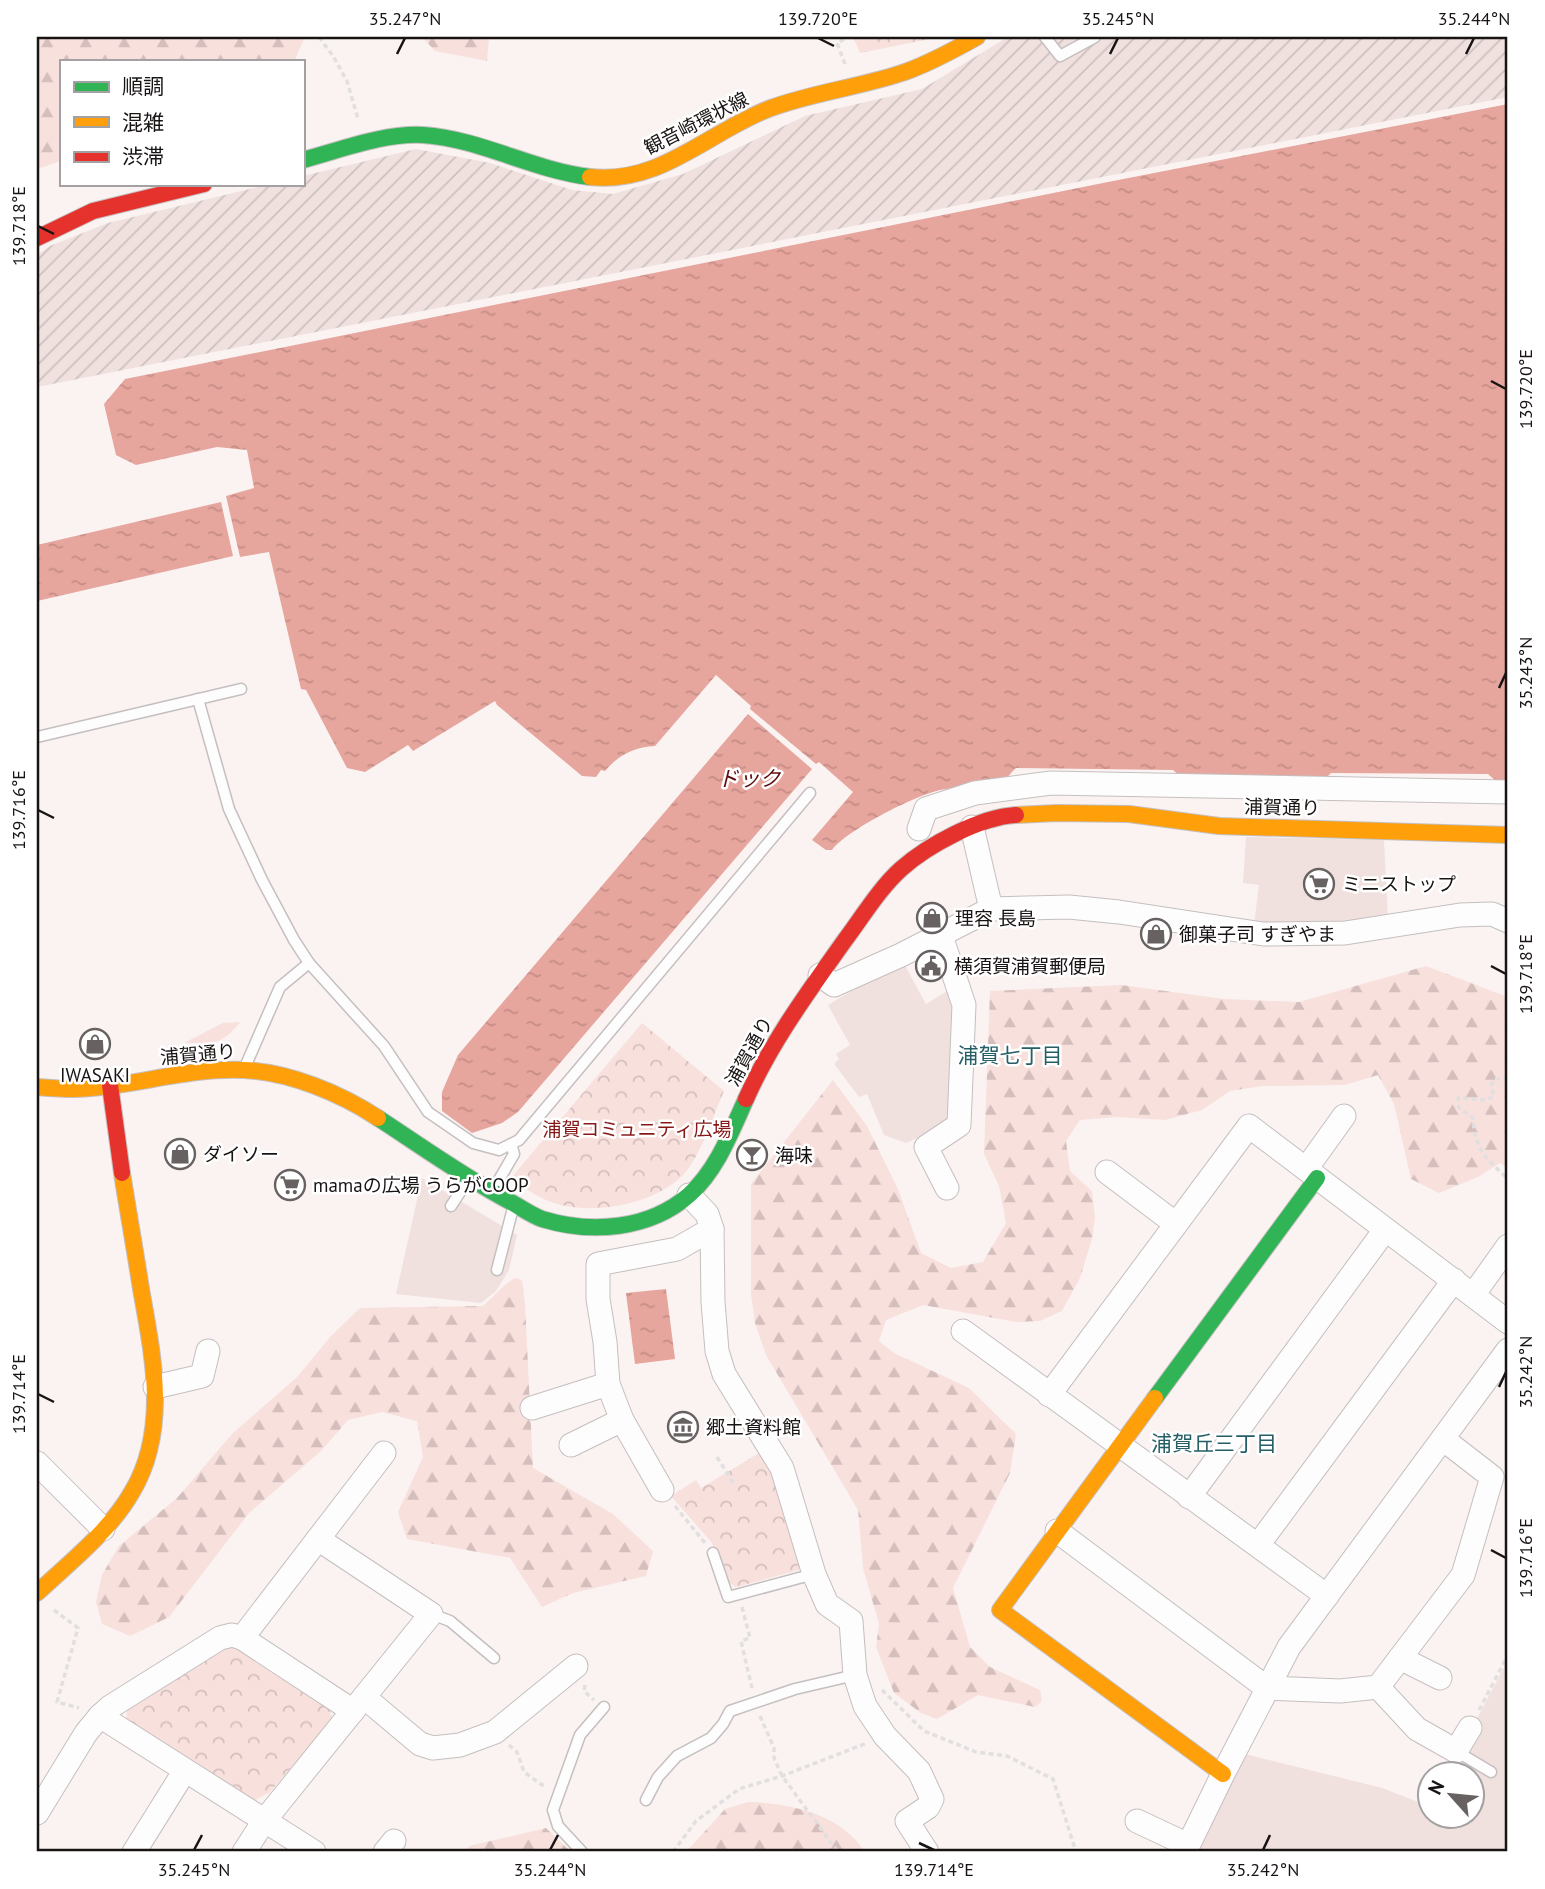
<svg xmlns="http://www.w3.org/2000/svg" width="1545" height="1889" font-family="'PT Sans','Noto Sans JP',sans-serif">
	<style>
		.built { fill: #f0e1df }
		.industrial { fill: url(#industrial-furrows) }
		.forest { fill: url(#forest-firs) }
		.park { fill: url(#park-crowns) }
		.garden { fill: #f8e0dd }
		.water { fill: url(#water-ripples) }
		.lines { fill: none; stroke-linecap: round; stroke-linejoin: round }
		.lane-casing { stroke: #c5bfbf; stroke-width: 13 }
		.street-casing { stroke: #c5bfbf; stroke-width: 25 }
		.fast-casing { stroke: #c5bfbf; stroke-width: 18 }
		.slow-casing { stroke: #c5bfbf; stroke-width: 18 }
		.jam-casing { stroke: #c5bfbf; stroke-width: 18 }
		.path { stroke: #e1dfdf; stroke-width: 3.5; stroke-dasharray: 5 3.5; stroke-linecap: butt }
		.lane { stroke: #fefdfd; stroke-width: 10 }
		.street { stroke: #fefdfd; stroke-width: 23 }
		.fast { stroke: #30b455; stroke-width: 16 }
		.slow { stroke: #ff9f0a; stroke-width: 16 }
		.jam { stroke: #e5322d; stroke-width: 16 }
		.ticks { fill: none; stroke: #181413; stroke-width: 2.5 }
		.labels { text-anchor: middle; stroke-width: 5; stroke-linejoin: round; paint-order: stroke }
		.street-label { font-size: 19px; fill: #181413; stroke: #fff }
		.poi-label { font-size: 19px; fill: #181413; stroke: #fff; text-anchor: start }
		.park-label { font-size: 19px; fill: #841816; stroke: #fff }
		.water-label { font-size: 21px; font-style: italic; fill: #5d0b0a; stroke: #fff }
		.neighbourhood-label { font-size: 21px; fill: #255e65; stroke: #fff }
		.neatline { fill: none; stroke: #181413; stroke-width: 2.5 }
		.ticks-label { font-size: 18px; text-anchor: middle; fill: #181413 }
	</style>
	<defs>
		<pattern id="industrial-furrows" width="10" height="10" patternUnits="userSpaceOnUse" patternTransform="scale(1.75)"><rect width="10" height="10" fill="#f0e1df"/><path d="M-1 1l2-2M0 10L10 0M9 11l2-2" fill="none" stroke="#cdc0be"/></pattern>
		<pattern id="forest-firs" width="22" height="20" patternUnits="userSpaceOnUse" patternTransform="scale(1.75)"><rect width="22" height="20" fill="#f8e0dd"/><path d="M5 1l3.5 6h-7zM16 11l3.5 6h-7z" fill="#d4bfbd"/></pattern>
		<pattern id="park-crowns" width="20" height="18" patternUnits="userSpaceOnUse" patternTransform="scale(1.75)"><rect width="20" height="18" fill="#f8e0dd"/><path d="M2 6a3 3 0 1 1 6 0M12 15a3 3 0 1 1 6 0" fill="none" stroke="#d4bfbd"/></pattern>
		<pattern id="water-ripples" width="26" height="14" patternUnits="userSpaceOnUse" patternTransform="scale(1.75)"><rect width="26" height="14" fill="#e6a59d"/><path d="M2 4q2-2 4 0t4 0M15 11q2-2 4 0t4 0" fill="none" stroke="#c58d86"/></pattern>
	</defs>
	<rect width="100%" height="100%" fill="#faf3f2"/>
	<g class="built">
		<path d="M1246,837L1384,840L1388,921L1254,924L1259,885L1243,883Z"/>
		<path d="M902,960L926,1004L952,988L959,1010L948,1124L906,1143L884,1135L867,1094L859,1097L835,1065V1063L839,1059L836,1054L850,1045L828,1005Z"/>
		<path d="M422,1178L517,1235L509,1270L496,1291L481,1303L396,1294Z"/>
		<path d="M1508,1660V1852H1198L1245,1754L1382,1788L1429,1806L1430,1815H1472V1773H1448Z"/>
	</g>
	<path class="industrial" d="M1008,37H1508V97L37,387V255L50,246L108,223L271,184H303V176L416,149L490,163L572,190L613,194L683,174L805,116L922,89Z"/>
	<g class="forest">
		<path d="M37,37H305L294,61H61V161L37,169Z"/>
		<path d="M422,37H489L487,61L435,51Z"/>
		<path d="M1426,966L1508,997V1168L1500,1163L1478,1177L1439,1193L1411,1179L1394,1104L1378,1075L1345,1085L1262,1086L1230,1091L1202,1110L1165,1120L1117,1117L1080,1120L1066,1141L1070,1171L1092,1191L1095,1217L1092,1239L1080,1278L1062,1311L1040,1321L1016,1322L923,1305L886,1320L879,1341L894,1353L969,1388L1016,1434L1010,1473L953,1588L970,1647L990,1667L1040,1690L1042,1701L1035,1707L978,1695L937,1719L921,1713L894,1693L876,1647L879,1624L863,1568L858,1510L766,1355L755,1323L751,1294V1184L833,1080L867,1126L898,1189L921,1253L951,1268L983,1262L1006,1223L999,1186L984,1154L990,991L1121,985L1224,999L1299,1002Z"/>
		<path d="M515,1278L522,1280L525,1304L533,1468L613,1514L653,1551L646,1576L573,1593L542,1607L510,1558L407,1539L398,1512L423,1457L417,1421L382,1412L348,1420L321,1451L249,1513L169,1617L130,1636L102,1624L96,1602L102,1575L119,1546L177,1498L232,1434L297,1377L331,1336L360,1308L483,1306L507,1283Z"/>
		<path d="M748,1802C790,1803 841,1814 865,1852H686L725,1809Z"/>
		<path d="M546,1828L571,1852H465L469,1846Z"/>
	</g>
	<g class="park">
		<path d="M853,37H928L930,39L860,53Z"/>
		<path d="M642,1023L724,1091C713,1116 701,1155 684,1174C652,1208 578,1219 538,1196C528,1191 520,1184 511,1178Z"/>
		<path d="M764,1450L805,1561L799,1570L736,1587L725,1580L712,1543L671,1496L696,1480L701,1488Z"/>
		<path d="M234,1644L328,1706L333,1719L269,1793L255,1800L126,1720L128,1704Z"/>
	</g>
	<path class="garden" d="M240,1022C221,1046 214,1043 184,1043L223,1023Z"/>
	<g class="water">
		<path d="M1508,104V784H1499L1488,774L1331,773L1322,782L1183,779L1173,770L1016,768C1012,771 1008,778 1004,780C992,786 955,787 940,790C914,796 847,830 832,850H826L812,840L853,792L819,762L816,764L750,709L751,706L716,675L655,746C635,747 618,755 605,771L601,770L596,777L582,776L497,705L495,701L413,751L408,745L365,772L347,768L306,690L301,689L269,552L240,557L226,496L254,488L247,450L217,447L136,465L116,455L104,404L125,379L1108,182Z"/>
		<path d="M221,502L233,556L37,601V545Z"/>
		<path d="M748,714L812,769L518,1112L502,1123L472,1133L442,1111V1092L458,1055Z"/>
		<path d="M666,1289L675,1359L635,1364L626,1293Z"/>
	</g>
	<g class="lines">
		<g class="lane-casing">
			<g id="lane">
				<path d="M1045,37L1060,56L1095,37"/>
				<path d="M198,699L229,809L262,880L294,940L309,963L384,1046L428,1112L473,1143L499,1150L519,1140L810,793"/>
				<path d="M37,737L241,689"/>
				<path d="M245,1067L280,987L309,963"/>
				<path d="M493,1190L514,1154L511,1144"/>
				<path d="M451,1206L468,1180"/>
				<path d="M497,1270L513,1208"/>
				<path d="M713,1553L728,1597L814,1574"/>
				<path d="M431,1614L450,1621L494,1658"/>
				<path d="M1456,1751L1491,1772"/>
				<path d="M646,1800L658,1777L677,1756L711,1738L723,1724L730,1711L795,1689L855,1675"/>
				<path d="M582,1852L558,1826L553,1810L580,1735L604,1707"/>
			</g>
		</g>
		<g class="street-casing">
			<g id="street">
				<path d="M972,827L991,909"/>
				<path d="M919,829L926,809L975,793L1051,783L1508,792"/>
				<path d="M940,933L964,1005L959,1125L926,1147L947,1188"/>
				<path d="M820,975L834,985L901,955L991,909L1069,907L1119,912L1263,934L1345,933L1460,915L1492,914L1508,921"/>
				<path d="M1306,1169L1344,1116"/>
				<path d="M1107,1172L1176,1224"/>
				<path d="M689,1195L707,1214L712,1229L713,1302L717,1351L724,1374L782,1468L814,1574L827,1604L851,1621L855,1675L865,1706L885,1736L919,1771L932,1799L928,1807L907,1821L927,1852"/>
				<path d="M1473,1295L1508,1246"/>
				<path d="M963,1331L1327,1596"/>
				<path d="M155,1387L202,1376L208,1351"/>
				<path d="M1049,1395L1249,1126L1508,1322"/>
				<path d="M532,1408L608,1384"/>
				<path d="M571,1445L622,1420"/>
				<path d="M37,1463L103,1529"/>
				<path d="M662,1490L622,1420L608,1384L605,1342L598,1299V1264L677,1249L712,1229"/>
				<path d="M1189,1497L1385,1230"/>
				<path d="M1057,1531L1267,1688L1340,1691L1378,1687L1463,1575L1492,1477L1443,1439"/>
				<path d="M1258,1545L1454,1280"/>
				<path d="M242,1638L353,1711"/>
				<path d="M1400,1658L1440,1678"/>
				<path d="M1378,1687L1417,1729L1456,1751L1470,1728"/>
				<path d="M364,1697L420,1744L433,1748L460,1745L495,1732L576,1666"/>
				<path d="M100,1716L314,1852"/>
				<path d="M37,1813L86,1733L100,1716L110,1707L220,1638L232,1635L242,1638L384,1453"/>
				<path d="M1137,1821L1188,1845"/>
				<path d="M134,1852L184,1772"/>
				<path d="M244,1852L264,1821L431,1614L318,1539"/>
				<path d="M385,1852L394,1841"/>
				<path d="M1185,1852L1223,1774L1289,1647L1508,1350"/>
			</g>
		</g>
		<g class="fast-casing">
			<g id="fast">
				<path d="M303,160C341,150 383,133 423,135C481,139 532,170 590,177"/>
				<path d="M378,1118C421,1146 464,1177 509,1201C520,1207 531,1215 542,1219C591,1234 649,1230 689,1195C717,1170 731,1132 746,1099"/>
				<path d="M1155,1398L1317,1178"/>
			</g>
		</g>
		<g class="slow-casing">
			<g id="slow">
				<path d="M590,177C661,185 709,131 771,108C815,92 861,87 905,72C930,63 954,50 977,37"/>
				<path d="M1016,815L1057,813L1129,814L1219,826L1508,835"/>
				<path d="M37,1087C49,1088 62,1089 74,1089C129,1088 187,1067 244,1070C289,1072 340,1093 378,1118"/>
				<path d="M1155,1398L1000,1610L1223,1774"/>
				<path d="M37,1593C70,1562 109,1532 132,1492C169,1430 153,1356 141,1289C135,1250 128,1211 122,1173"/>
			</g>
		</g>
		<g class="jam-casing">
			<g id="jam">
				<path d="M37,238L93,211L204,184"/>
				<path d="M110,1085L122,1173"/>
				<path d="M746,1099C771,1042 809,991 845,940C863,916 879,889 901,869C928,845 980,817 1016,815"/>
			</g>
		</g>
		<g class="path">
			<path d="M319,37L333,56L347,81L358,119"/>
			<path d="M845,64L837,43L849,37"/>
			<path d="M1508,1080L1504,1078L1494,1079L1491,1087L1494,1096L1486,1100L1458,1098L1459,1108L1473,1118C1474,1149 1487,1159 1508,1179"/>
			<path d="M717,1457L734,1484"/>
			<path d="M675,1506L705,1543"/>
			<path d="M742,1607L750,1638L741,1641L752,1688"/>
			<path d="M54,1610L78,1628L57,1702L79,1708"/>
			<path d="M585,1685L584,1691L594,1700"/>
			<path d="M882,1690L924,1731L976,1752L1007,1756L1053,1779L1076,1852"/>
			<path d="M1479,1710L1508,1655"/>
			<path d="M760,1716L774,1748V1758L782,1776L838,1852"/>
			<path d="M509,1745L517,1752L524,1772L542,1785L547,1784"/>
			<path d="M673,1852L696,1821L739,1789L782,1776L867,1743"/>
		</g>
		<use href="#lane" class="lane"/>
		<use href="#street" class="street"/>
		<use href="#fast" class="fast"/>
		<use href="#slow" class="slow"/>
		<use href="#jam" class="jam"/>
	</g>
	<path class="ticks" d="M818,38L834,46M397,54L405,38M1110,54L1118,38M1466,54L1474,38M38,226L54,234M1491,381L1506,389M1499,688L1506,673M38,810L54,818M1491,966L1506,974M1499,1387L1506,1372M38,1394L54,1402M1491,1550L1506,1558M919,1843L934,1850M194,1850L202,1835M550,1850L558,1835M1263,1850L1270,1835"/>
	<defs>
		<g id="supermarket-ring" transform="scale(1.575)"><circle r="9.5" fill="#fff" stroke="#676261" stroke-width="1.5"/><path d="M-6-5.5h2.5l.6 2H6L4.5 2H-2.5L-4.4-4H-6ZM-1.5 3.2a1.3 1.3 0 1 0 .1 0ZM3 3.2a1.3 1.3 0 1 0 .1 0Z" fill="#676261"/></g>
		<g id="shop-ring" transform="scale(1.575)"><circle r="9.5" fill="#fff" stroke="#676261" stroke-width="1.5"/><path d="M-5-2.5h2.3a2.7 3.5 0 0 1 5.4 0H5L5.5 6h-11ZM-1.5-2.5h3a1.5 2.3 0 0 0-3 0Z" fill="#676261"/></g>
		<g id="civic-ring" transform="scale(1.575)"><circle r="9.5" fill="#fff" stroke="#676261" stroke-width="1.5"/><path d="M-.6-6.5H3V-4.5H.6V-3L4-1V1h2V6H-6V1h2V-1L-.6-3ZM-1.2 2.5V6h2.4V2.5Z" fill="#676261"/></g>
		<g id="bar-ring" transform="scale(1.575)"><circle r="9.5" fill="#fff" stroke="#676261" stroke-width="1.5"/><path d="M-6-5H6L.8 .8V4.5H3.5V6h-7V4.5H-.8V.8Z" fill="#676261"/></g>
		<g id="museum-ring" transform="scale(1.575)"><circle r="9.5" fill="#fff" stroke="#676261" stroke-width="1.5"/><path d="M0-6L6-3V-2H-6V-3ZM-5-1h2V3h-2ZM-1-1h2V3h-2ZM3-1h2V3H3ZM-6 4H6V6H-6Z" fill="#676261"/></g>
	</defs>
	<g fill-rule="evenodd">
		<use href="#supermarket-ring" x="1319" y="884"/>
		<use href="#shop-ring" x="932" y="918"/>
		<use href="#shop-ring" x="1156" y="934"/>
		<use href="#civic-ring" x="931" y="966"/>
		<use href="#shop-ring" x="95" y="1044"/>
		<use href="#shop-ring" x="180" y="1154"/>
		<use href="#bar-ring" x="752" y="1155"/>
		<use href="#supermarket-ring" x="290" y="1185"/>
		<use href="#museum-ring" x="683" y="1427"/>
	</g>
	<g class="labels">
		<g class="street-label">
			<text transform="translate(696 123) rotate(-27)" y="7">観音崎環状線</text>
			<text transform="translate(1282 807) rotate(1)" y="7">浦賀通り</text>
			<text transform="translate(749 1051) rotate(-61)" y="7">浦賀通り</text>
			<text transform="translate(198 1054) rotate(-5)" y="7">浦賀通り</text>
		</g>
		<g class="poi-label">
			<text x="1342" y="891">ミニストップ</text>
			<text x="955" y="925">理容 長島</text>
			<text x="1179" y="941">御菓子司 すぎやま</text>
			<text x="954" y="973">横須賀浦賀郵便局</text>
			<text x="95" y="1082" text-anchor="middle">IWASAKI</text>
			<text x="203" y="1161">ダイソー</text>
			<text x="775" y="1162">海味</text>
			<text x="313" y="1192">mamaの広場 うらがCOOP</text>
			<text x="706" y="1434">郷土資料館</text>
		</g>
		<g class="park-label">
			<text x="637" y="1136">浦賀コミュニティ広場</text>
		</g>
		<g class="water-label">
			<text x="749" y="786">ドック</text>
		</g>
		<g class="neighbourhood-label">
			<text x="1010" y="1063">浦賀七丁目</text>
			<text x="1214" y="1451">浦賀丘三丁目</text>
		</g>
	</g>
	<rect width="1545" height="1889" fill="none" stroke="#ffffff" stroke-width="77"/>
	<rect x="60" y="60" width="245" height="126" fill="#ffffff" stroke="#a3a1a1" stroke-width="2"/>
	<rect x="74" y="82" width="35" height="10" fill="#30b455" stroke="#a3a1a1" stroke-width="2"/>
	<text x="122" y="94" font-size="21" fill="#181413">順調</text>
	<rect x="74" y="117" width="35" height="10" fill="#ff9f0a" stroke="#a3a1a1" stroke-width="2"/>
	<text x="122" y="130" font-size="21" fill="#181413">混雑</text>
	<rect x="74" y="152" width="35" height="10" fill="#e5322d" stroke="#a3a1a1" stroke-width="2"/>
	<text x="122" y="164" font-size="21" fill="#181413">渋滞</text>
	<g transform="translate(1451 1795) rotate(297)"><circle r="33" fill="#ffffff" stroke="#a3a1a1" stroke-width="2"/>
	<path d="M0-5L12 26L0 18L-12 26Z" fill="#676261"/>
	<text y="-10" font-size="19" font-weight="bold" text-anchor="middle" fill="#181413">N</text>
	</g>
	<rect x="38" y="38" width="1468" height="1812" class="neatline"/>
	<g class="ticks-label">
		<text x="405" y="25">35.247°N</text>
		<text x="818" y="25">139.720°E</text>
		<text x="1118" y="25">35.245°N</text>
		<text x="1474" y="25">35.244°N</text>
		<text transform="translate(19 226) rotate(-90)" y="6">139.718°E</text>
		<text transform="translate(1526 389) rotate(-90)" y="6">139.720°E</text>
		<text transform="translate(1526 673) rotate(-90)" y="6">35.243°N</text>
		<text transform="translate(19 810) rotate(-90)" y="6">139.716°E</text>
		<text transform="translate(1526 974) rotate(-90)" y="6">139.718°E</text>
		<text transform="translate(1526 1372) rotate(-90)" y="6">35.242°N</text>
		<text transform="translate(19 1394) rotate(-90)" y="6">139.714°E</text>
		<text transform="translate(1526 1558) rotate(-90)" y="6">139.716°E</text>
		<text x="194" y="1876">35.245°N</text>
		<text x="550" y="1876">35.244°N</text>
		<text x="934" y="1876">139.714°E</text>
		<text x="1263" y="1876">35.242°N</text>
	</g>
</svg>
